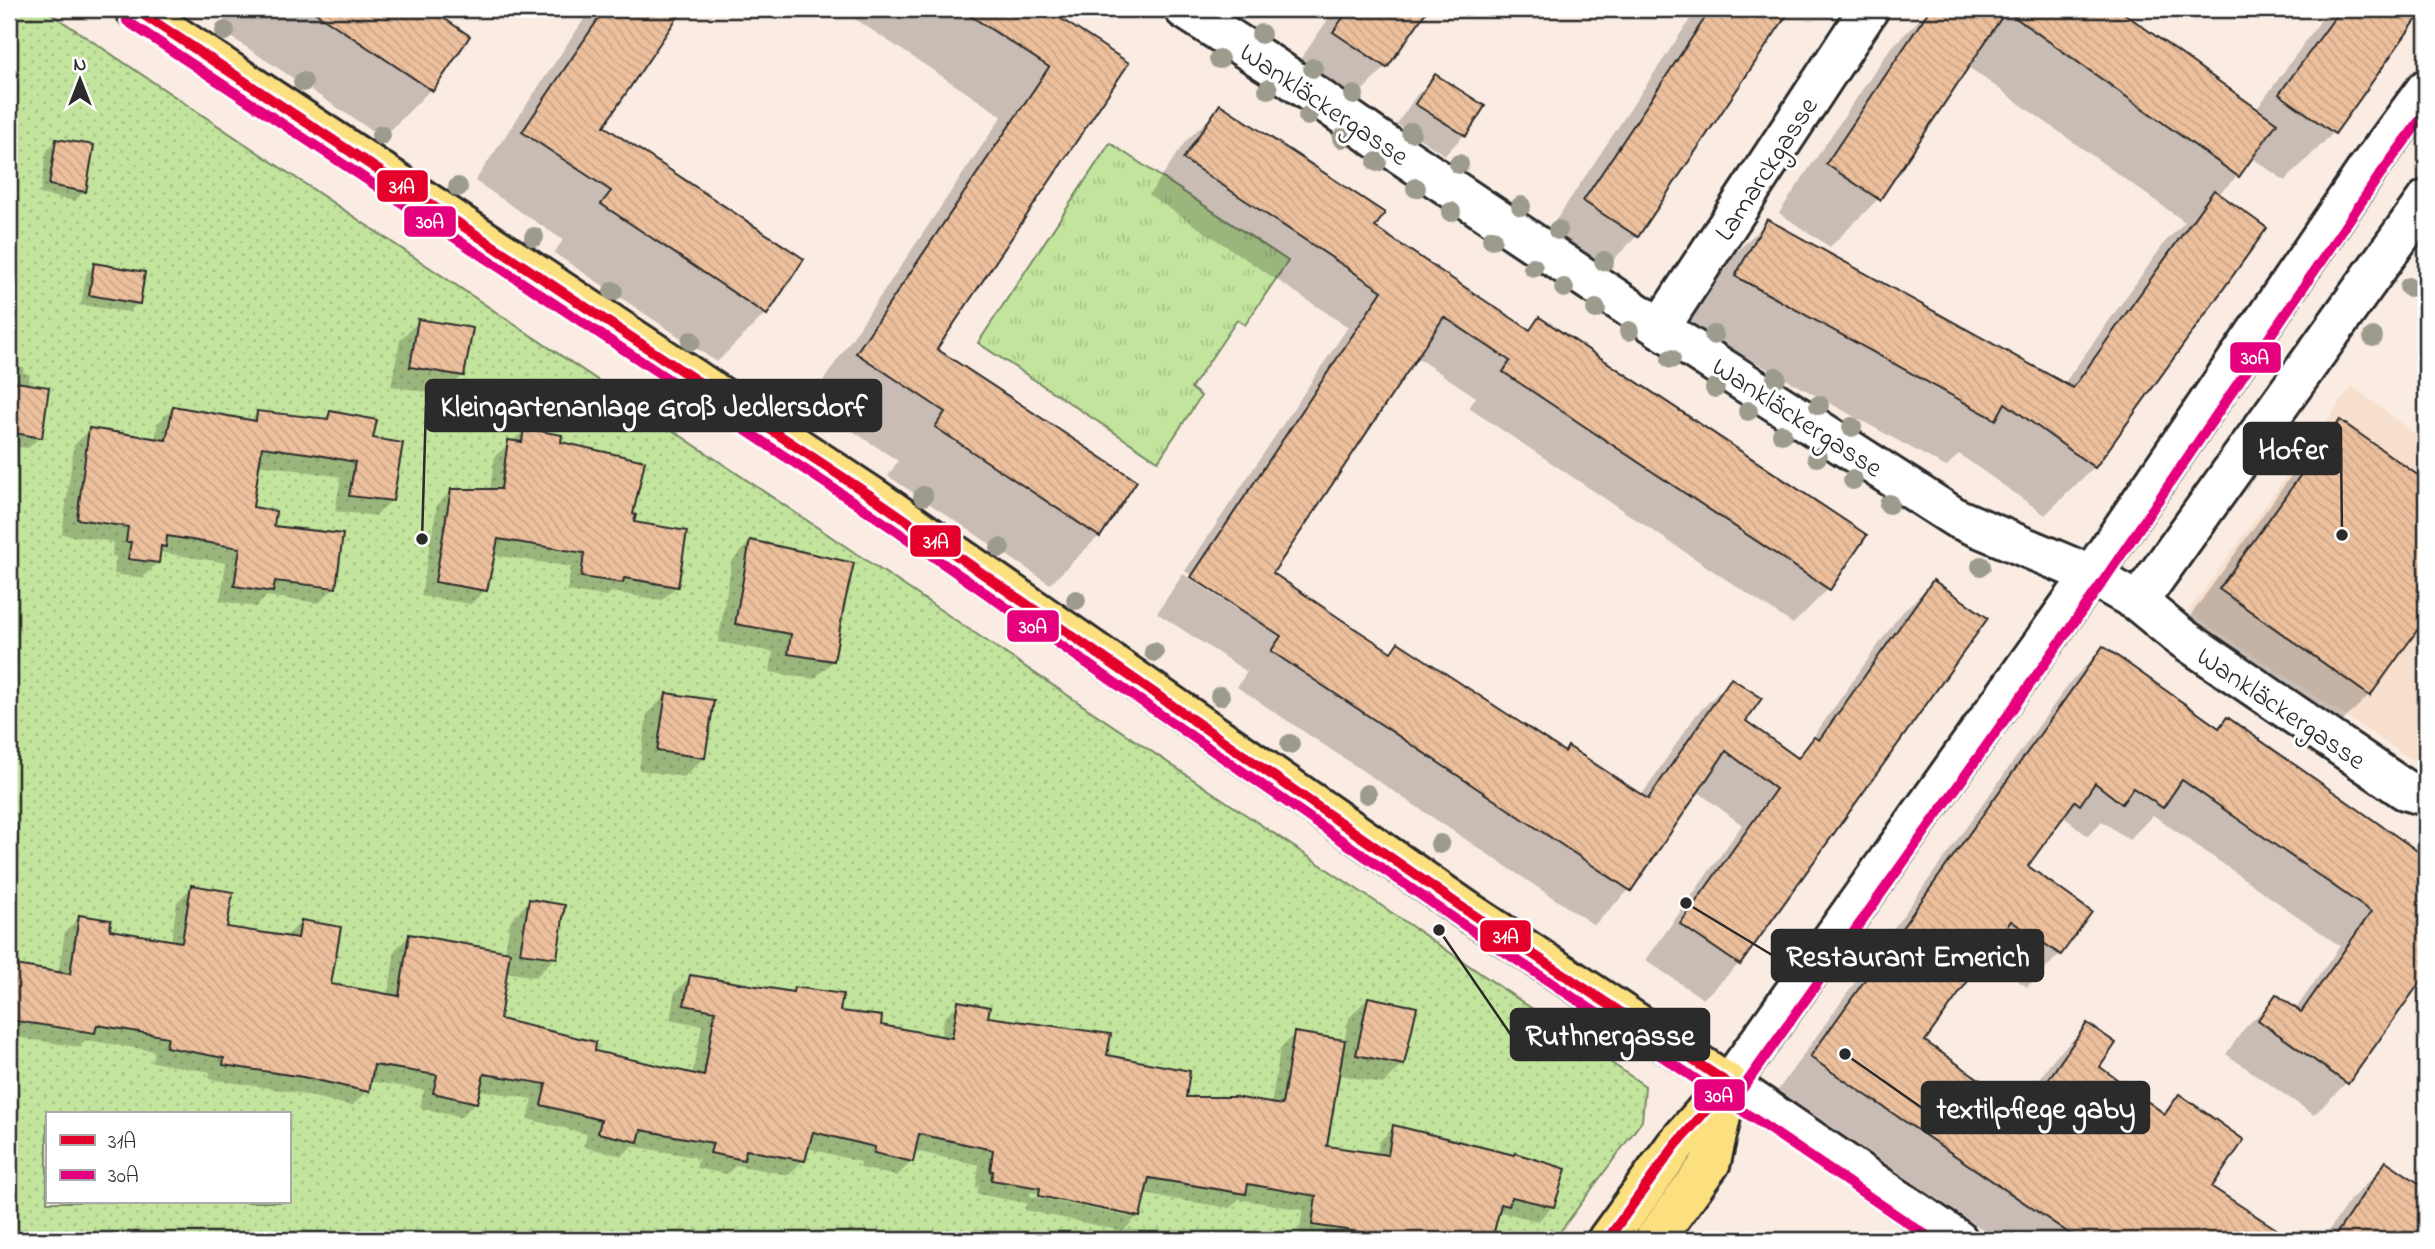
<svg xmlns="http://www.w3.org/2000/svg" width="2435" height="1249" font-family="'Indie Flower',sans-serif">
	<style>
		.built { fill: #f6dfcd }
		.grass { fill: url(#grass-tufts); stroke: #768864; stroke-width: 2 }
		.garden { fill: url(#garden-dots); stroke: #768864; stroke-width: 2; fill-rule: evenodd }
		.shadow { fill: #0003; fill-rule: evenodd }
		.building { fill: url(#building-back-hatch); stroke: #2b2b2b; stroke-width: 2 }
		.lines { fill: none; stroke-linecap: round; stroke-linejoin: round }
		.minor-casing { stroke: #2b2b2b; stroke-width: 44 }
		.major-casing { stroke: #2b2b2b; stroke-width: 44 }
		.minor { stroke: #fff; stroke-width: 38 }
		.major { stroke: #fce080; stroke-width: 38 }
		.bus-1-casing { stroke: #fff; stroke-width: 16 }
		.bus-2-casing { stroke: #fff; stroke-width: 16 }
		.bus-1 { stroke: #e4002b; stroke-width: 10 }
		.bus-2 { stroke: #e5007d; stroke-width: 10 }
		.tree { fill: #9d9b8d }
		.labels { text-anchor: middle; stroke-width: 6; stroke-linejoin: round; paint-order: stroke }
		.street-label { font-size: 28px; fill: #2b2b2b; stroke: #fff }
		.leader { fill: none; stroke: #2b2b2b; stroke-width: 2.5 }
		.callout-dot { fill: #2b2b2b; stroke: #fff; stroke-width: 2.5 }
		.callout { fill: #2b2b2b; stroke: #2b2b2b; stroke-width: 2.5 }
		.callout-label { font-size: 30px; text-anchor: middle; font-weight: bold; fill: #fff }
		.line-badge { stroke: #fff; stroke-width: 2.5 }
		.badge-label { font-size: 19px; text-anchor: middle; font-weight: bold; fill: #fff }
	</style>
	<defs>
		<pattern id="grass-tufts" width="24" height="20" patternUnits="userSpaceOnUse" patternTransform="scale(1.75)"><rect width="24" height="20" fill="#c2e49d"/><path d="M3 7l-1-3M5 7V3M7 7l1-3M15 17l-1-3M17 17v-4M19 17l1-3" fill="none" stroke="#a7c487"/></pattern>
		<pattern id="garden-dots" width="8" height="8" patternUnits="userSpaceOnUse" patternTransform="scale(1.75)"><rect width="8" height="8" fill="#c2e49d"/><path d="M2 2h.1M6 6h.1" fill="none" stroke="#a7c487" stroke-width="1.8" stroke-linecap="round"/></pattern>
		<pattern id="building-back-hatch" width="6" height="6" patternUnits="userSpaceOnUse" patternTransform="scale(1.75)"><rect width="6" height="6" fill="#edc09d"/><path d="M-1 5l2 2M0 0l6 6M5-1l2 2" fill="none" stroke="#cba587"/></pattern>
	</defs>
	<rect width="100%" height="100%" fill="#faece2"/>
	<filter id="ink" filterUnits="userSpaceOnUse"><feTurbulence type="fractalNoise" baseFrequency=".0143" numOctaves="2"/><feDisplacementMap in="SourceGraphic" scale="14" xChannelSelector="R" yChannelSelector="G"/><feConvolveMatrix kernelMatrix="1 2 1 2 8 2 1 2 1" color-interpolation-filters="sRGB"/></filter>
	<g filter="url(#ink)">
		<path class="built" d="M2352,386L2426,442V769L2188,612Z"/>
		<path class="grass" d="M1110,143L1288,261L1245,325L1237,320L1191,388L1201,396L1158,461L978,343Z"/>
		<path class="garden" d="M9,9H44L1382,906L1645,1086L1642,1121L1554,1240H9ZM47,1114H289V1202H47Z"/>
		<g class="shadow">
			<path d="M219,9H426L467,36L431,89L383,138L219,29L228,15Z"/>
			<path d="M591,9H681L602,126L765,314L717,362L554,253L563,240L475,181Z"/>
			<path d="M840,9H1043L1126,64L935,349L1099,536L1050,584L888,476L898,461L809,402L1002,116Z"/>
			<path d="M1335,9H1425L1386,67L1338,115L1286,81Z"/>
			<path d="M1697,9H1788L1637,236L1588,285L1536,250Z"/>
			<path d="M1930,9H1948L1972,25L1984,9H2114L2256,110L2329,9H2422L2333,133L2285,181L2251,157L2237,176L2218,195L2265,228L2094,467L2045,515L1959,454L1946,467L1688,325L1718,270L1767,222L2063,385L2166,241L2185,222L1967,66L1879,198L1830,247L1779,213L1889,50Z"/>
			<path d="M1436,76L1483,107L1464,135L1445,155L1397,124L1416,96Z"/>
			<path d="M1221,107L1373,228L1528,331L1539,319L1864,536L1828,589L1793,624L1469,408L1476,397L1416,357L1271,574L1389,653L1398,644L1564,753L1568,749L1641,796L1696,715L1731,680L1744,721L1795,758L1804,750L1898,617L1933,582L1739,964L1703,999L1646,960L1742,825L1697,791L1629,890L1594,925L1237,687L1247,672L1157,613L1183,574L1238,610L1241,608L1185,571L1348,327L1149,195L1185,142Z"/>
			<path d="M57,140L84,191L75,201L40,194L47,150Z"/>
			<path d="M95,264L138,303L129,312L81,305L86,274Z"/>
			<path d="M419,321L463,375L443,395L391,386L400,340Z"/>
			<path d="M9,365L24,367L23,373L30,374L28,386L40,437L28,448L18,447L14,472L9,477Z"/>
			<path d="M173,408L249,422L258,412L322,420L330,413L371,439L392,500L376,516L335,511L341,477L258,464L251,509L335,587L319,603L267,596L256,607L220,601L226,563L159,552L157,563L142,578L114,574L116,557L112,556L113,542L62,534L74,445L90,430L155,440L158,423Z"/>
			<path d="M2340,422L2426,483V615L2369,695L2332,732L2183,626L2304,458Z"/>
			<path d="M525,430L559,443L630,516L632,524L677,586L662,600L611,592L607,596L567,591L571,567L493,555L485,590L471,604L421,596L437,505L452,490H490L495,456Z"/>
			<path d="M750,542L833,661L814,679L770,672L773,652L718,642L732,561Z"/>
			<path d="M2103,648L2217,729L2227,719L2426,859V971L2347,1082L2314,1115L2226,1054L2244,1029L2277,996L2295,1010L2340,946L2153,815L2129,840L2102,821L2088,836L2065,818L2051,832L2026,867L2060,954L2027,987L1983,957L1923,1041L2019,1109L2054,1058L2087,1026L2098,1068L2162,1113L2179,1096L2210,1187L2264,1223L2253,1240H1998L1778,1090L2071,681Z"/>
			<path d="M666,695L704,757L684,777L639,770L647,714Z"/>
			<path d="M192,887L225,928L287,936L301,922L329,986L388,996L395,950L410,935L505,952L510,921L529,901L555,957L536,977L505,972L498,1020L593,1052L692,1075L702,1025L670,1020L675,992L690,977L790,993L794,989L838,1013L879,1027L941,1037L944,1018L959,1003L986,1019L1105,1057L1184,1099L1271,1105L1280,1049L1295,1034L1344,1042L1349,1018L1368,998L1403,1064L1383,1084L1337,1074L1325,1147L1377,1155L1379,1142L1394,1127L1553,1206L1538,1221L1501,1212L1496,1217L1490,1240H1306L1298,1239L1303,1210L1239,1199L1230,1208L1143,1194L1138,1216L1123,1231L1025,1210L1027,1203L977,1194L979,1186L976,1185L979,1165L914,1151L912,1161L897,1176L860,1168L861,1162L807,1148L803,1160L789,1175L736,1165L727,1174L696,1168L699,1158L632,1146L622,1156L584,1147L587,1134L528,1119L533,1099L479,1090L476,1102L461,1117L420,1108L424,1090L369,1081L367,1091L352,1106L288,1091L209,1079L210,1072L152,1062L154,1051L86,1040L79,1047L9,1036V965L58,974L65,932L80,917L108,932L171,942L177,902ZM1031,1192L1130,1213V1217L1030,1196Z"/>
			<path d="M2387,1163L2426,1191V1240H2322L2350,1200Z"/>
		</g>
		<g class="building">
			<path d="M310,9H430L470,36L433,91Z"/>
			<path d="M605,9H683L604,126L804,259L767,315L601,204L611,191L522,132Z"/>
			<path d="M960,9H1046L1129,63L937,349L1137,481L1100,537L935,427L945,412L856,353L1049,67Z"/>
			<path d="M1349,9H1428L1387,68L1333,32Z"/>
			<path d="M1711,9H1791L1638,237L1583,201Z"/>
			<path d="M1930,9H2118L2277,123L2239,177L2006,11L1880,200L1826,164Z"/>
			<path d="M2341,9H2424L2335,134L2279,94Z"/>
			<path d="M1435,74L1485,106L1466,136L1415,104Z"/>
			<path d="M1220,104L1385,213L1375,227L1490,304L1530,330L1539,317L1867,535L1830,590L1503,372L1510,361L1444,317L1273,573L1348,624L1391,652L1398,642L1565,752L1568,746L1648,799L1731,678L1762,698L1746,721L1798,758L1814,737L1819,740L1933,580L1988,618L1740,965L1680,924L1776,789L1726,751L1631,891L1271,651L1281,636L1191,577L1382,291L1183,159Z"/>
			<path d="M56,139L94,145L86,192L49,185Z"/>
			<path d="M2214,190L2267,228L2095,468L2005,403L1996,420L1735,276L1767,219L2073,388Z"/>
			<path d="M94,263L145,272L140,304L89,295Z"/>
			<path d="M418,319L473,328L464,376L410,367Z"/>
			<path d="M9,381L49,387L42,438L9,432Z"/>
			<path d="M173,406L256,421L257,411L328,419L330,411L377,420L373,438L403,443L393,501L349,496L355,462L313,454L262,447L253,507L276,511L274,526L343,534L336,588L275,581L273,592L234,586L240,548L167,536L166,547L161,546L159,563L128,559L131,542H126L128,527L77,519L89,428L166,440Z"/>
			<path d="M2340,420L2426,481V618L2370,696L2219,589Z"/>
			<path d="M524,428L562,435L561,442L645,461L633,514L636,515L634,522L687,531L678,587L624,578L623,583L581,577L584,553L498,539L487,591L435,582L451,489H501L508,440L522,442Z"/>
			<path d="M750,540L854,563L844,606L834,661L788,654L791,634L735,624Z"/>
			<path d="M2103,646L2219,728L2227,717L2426,857V974L2348,1084L2258,1020L2276,994L2301,1012L2371,912L2182,780L2163,808L2133,788L2122,804L2095,783L2080,805L2075,801L2028,866L2092,912L2061,955L2011,921L1925,1041L2026,1112L2087,1023L2116,1043L2100,1067L2165,1114L2179,1094L2244,1140L2212,1187L2293,1240H2079L1810,1057Z"/>
			<path d="M666,693L714,700L705,758L657,751Z"/>
			<path d="M191,885L233,892L227,927L298,938L301,920L341,927L331,984L399,996L409,934L510,952L500,1019L596,1042L595,1051L704,1076L715,1011L684,1005L690,975L793,992L794,987L843,994L840,1011L882,1016L881,1025L952,1038L958,1001L990,1007L988,1017L1111,1034L1107,1055L1190,1071L1186,1097H1235L1282,1105L1294,1032L1345,1040L1327,1146L1388,1155L1393,1125L1514,1155L1515,1153L1566,1169L1554,1207L1512,1197L1509,1206L1501,1204L1492,1240H1365L1367,1233L1312,1225L1316,1196L1248,1184L1246,1194L1149,1178L1140,1217L1039,1196L1040,1188L991,1180L993,1171H990L993,1150L919,1134L913,1162L874,1153L875,1147L813,1132L805,1161L746,1150L744,1160L710,1153L713,1143L641,1130L638,1142L598,1133L601,1120L541,1105L546,1084L484,1074L477,1103L433,1093L437,1075L374,1065L369,1092L303,1077L223,1065L224,1058L166,1047L168,1037L97,1025L95,1033L9,1020V964L70,974L79,915L111,920L110,930L182,942Z"/>
			<path d="M529,899L565,905L557,958L520,953Z"/>
			<path d="M1368,997L1417,1007L1404,1065L1356,1055Z"/>
			<path d="M2386,1161L2426,1188V1240H2332Z"/>
		</g>
		<g class="lines">
			<g class="minor-casing">
				<g id="minor">
					<path d="M1184,9L1274,67L1373,136L1660,328L1956,518L2091,575L2138,602L2178,635L2405,790L2426,796"/>
					<path d="M1660,328L1869,9"/>
					<path d="M2138,602L2426,200"/>
					<path d="M1958,1240L1729,1084L2091,575L2368,168L2426,89"/>
				</g>
			</g>
			<g class="major-casing">
				<g id="major">
					<path d="M135,9L874,498L1466,910L1729,1084"/>
					<path d="M1607,1240L1675,1146L1729,1084"/>
					<path d="M1654,1240L1711,1162L1727,1090"/>
				</g>
			</g>
			<use href="#minor" class="minor"/>
			<use href="#major" class="major"/>
			<g class="bus-1-casing">
				<g id="bus-1">
					<path d="M135,9L874,498L1466,910L1729,1084"/>
					<path d="M1607,1240L1675,1146L1729,1084"/>
				</g>
			</g>
			<g class="bus-2-casing">
				<g id="bus-2">
					<path d="M127,21L866,510L1458,921L1669,1061L1933,1240"/>
					<path d="M1740,1092L2102,583L2379,176L2426,112"/>
				</g>
			</g>
			<use href="#bus-1" class="bus-1"/>
			<use href="#bus-2" class="bus-2"/>
		</g>
		<g class="tree">
			<circle cx="225" cy="31" r="10"/>
			<circle cx="1261" cy="34" r="10"/>
			<circle cx="1219" cy="59" r="10"/>
			<circle cx="1313" cy="68" r="10"/>
			<circle cx="303" cy="82" r="10"/>
			<circle cx="1268" cy="89" r="10"/>
			<circle cx="1354" cy="95" r="10"/>
			<circle cx="1308" cy="116" r="10"/>
			<circle cx="1411" cy="132" r="10"/>
			<circle cx="381" cy="135" r="10"/>
			<circle cx="1342" cy="138" r="10"/>
			<circle cx="1377" cy="162" r="10"/>
			<circle cx="1459" cy="164" r="10"/>
			<circle cx="458" cy="187" r="10"/>
			<circle cx="1416" cy="188" r="10"/>
			<circle cx="1521" cy="206" r="10"/>
			<circle cx="1451" cy="212" r="10"/>
			<circle cx="1558" cy="230" r="10"/>
			<circle cx="534" cy="237" r="10"/>
			<circle cx="1492" cy="239" r="10"/>
			<circle cx="1604" cy="261" r="10"/>
			<circle cx="1533" cy="267" r="10"/>
			<circle cx="2409" cy="287" r="10"/>
			<circle cx="1564" cy="288" r="10"/>
			<circle cx="613" cy="291" r="10"/>
			<circle cx="1596" cy="309" r="10"/>
			<circle cx="1629" cy="331" r="10"/>
			<circle cx="1714" cy="335" r="10"/>
			<circle cx="2373" cy="337" r="10"/>
			<circle cx="691" cy="341" r="10"/>
			<circle cx="1671" cy="359" r="10"/>
			<circle cx="1776" cy="377" r="10"/>
			<circle cx="1715" cy="388" r="10"/>
			<circle cx="1819" cy="405" r="10"/>
			<circle cx="1748" cy="411" r="10"/>
			<circle cx="1852" cy="427" r="10"/>
			<circle cx="1782" cy="434" r="10"/>
			<circle cx="1817" cy="457" r="10"/>
			<circle cx="1853" cy="480" r="10"/>
			<circle cx="923" cy="496" r="10"/>
			<circle cx="1889" cy="504" r="10"/>
			<circle cx="1000" cy="548" r="10"/>
			<circle cx="1981" cy="566" r="10"/>
			<circle cx="1076" cy="600" r="10"/>
			<circle cx="1154" cy="652" r="10"/>
			<circle cx="1220" cy="696" r="10"/>
			<circle cx="1290" cy="744" r="10"/>
			<circle cx="1367" cy="794" r="10"/>
			<circle cx="1440" cy="844" r="10"/>
		</g>
	</g>
	<g class="labels">
		<g class="street-label">
			<text transform="translate(1325 103) rotate(34)" y="10">Wankläckergasse</text>
			<text transform="translate(1765 168) rotate(-57)" y="10">Lamarckgasse</text>
			<text transform="translate(1798 416) rotate(33)" y="10">Wankläckergasse</text>
			<text transform="translate(2282 707) rotate(34)" y="10">Wankläckergasse</text>
		</g>
	</g>
	<path class="leader" d="M422 539L426 406M2342 535L2341 448M1686 903L1772 955M1439 930L1511 1035M1845 1054L1922 1108"/>
	<g class="callout-dot">
		<circle cx="422" cy="539" r="7"/>
		<circle cx="2342" cy="535" r="7"/>
		<circle cx="1686" cy="903" r="7"/>
		<circle cx="1439" cy="930" r="7"/>
		<circle cx="1845" cy="1054" r="7"/>
	</g>
	<g class="callout">
		<rect x="426" y="380" width="455" height="51" rx="7"/>
		<rect x="2244" y="423" width="97" height="51" rx="7"/>
		<rect x="1772" y="930" width="271" height="51" rx="7"/>
		<rect x="1511" y="1009" width="198" height="51" rx="7"/>
		<rect x="1922" y="1082" width="227" height="51" rx="7"/>
	</g>
	<g class="callout-label">
		<text x="654" y="416">Kleingartenanlage Groß Jedlersdorf</text>
		<text x="2293" y="459">Hofer</text>
		<text x="1908" y="966">Restaurant Emerich</text>
		<text x="1610" y="1045">Ruthnergasse</text>
		<text x="2036" y="1118">textilpflege gaby</text>
	</g>
	<g class="line-badge">
		<rect x="376" y="169" width="53" height="34" rx="7" fill="#e4002b"/>
		<rect x="403" y="205" width="54" height="33" rx="7" fill="#e5007d"/>
		<rect x="2229" y="341" width="53" height="33" rx="7" fill="#e5007d"/>
		<rect x="909" y="524" width="53" height="34" rx="7" fill="#e4002b"/>
		<rect x="1006" y="609" width="54" height="34" rx="7" fill="#e5007d"/>
		<rect x="1479" y="919" width="53" height="34" rx="7" fill="#e4002b"/>
		<rect x="1693" y="1078" width="53" height="34" rx="7" fill="#e5007d"/>
	</g>
	<g class="badge-label">
		<text x="402" y="193">31A</text>
		<text x="430" y="228">30A</text>
		<text x="2255" y="364">30A</text>
		<text x="936" y="548">31A</text>
		<text x="1033" y="633">30A</text>
		<text x="1506" y="943">31A</text>
		<text x="1719" y="1102">30A</text>
	</g>
	<rect width="2435" height="1249" fill="none" stroke="#fff" stroke-width="35"/>
	<rect x="18" y="18" width="2400" height="1214" fill="none" stroke="#2b2b2b" stroke-width="2.5" filter="url(#ink)"/>
	<rect x="46" y="1112" width="245" height="91" fill="#ffffff" stroke="#aaaaaa" stroke-width="2"/>
	<rect x="60" y="1135" width="35" height="10" fill="#e4002b" stroke="#aaaaaa" stroke-width="2"/>
	<text x="108" y="1148" font-size="21" fill="#2b2b2b">31A</text>
	<rect x="60" y="1170" width="35" height="10" fill="#e5007d" stroke="#aaaaaa" stroke-width="2"/>
	<text x="108" y="1182" font-size="21" fill="#2b2b2b">30A</text>
	<g transform="translate(80 80)" stroke="#ffffff" stroke-width="5" paint-order="stroke">
	<path d="M0-5L12 26L0 18L-12 26Z" fill="#2b2b2b"/>
	<text y="-10" font-size="19" font-weight="bold" text-anchor="middle" fill="#2b2b2b">N</text>
	</g>
</svg>
